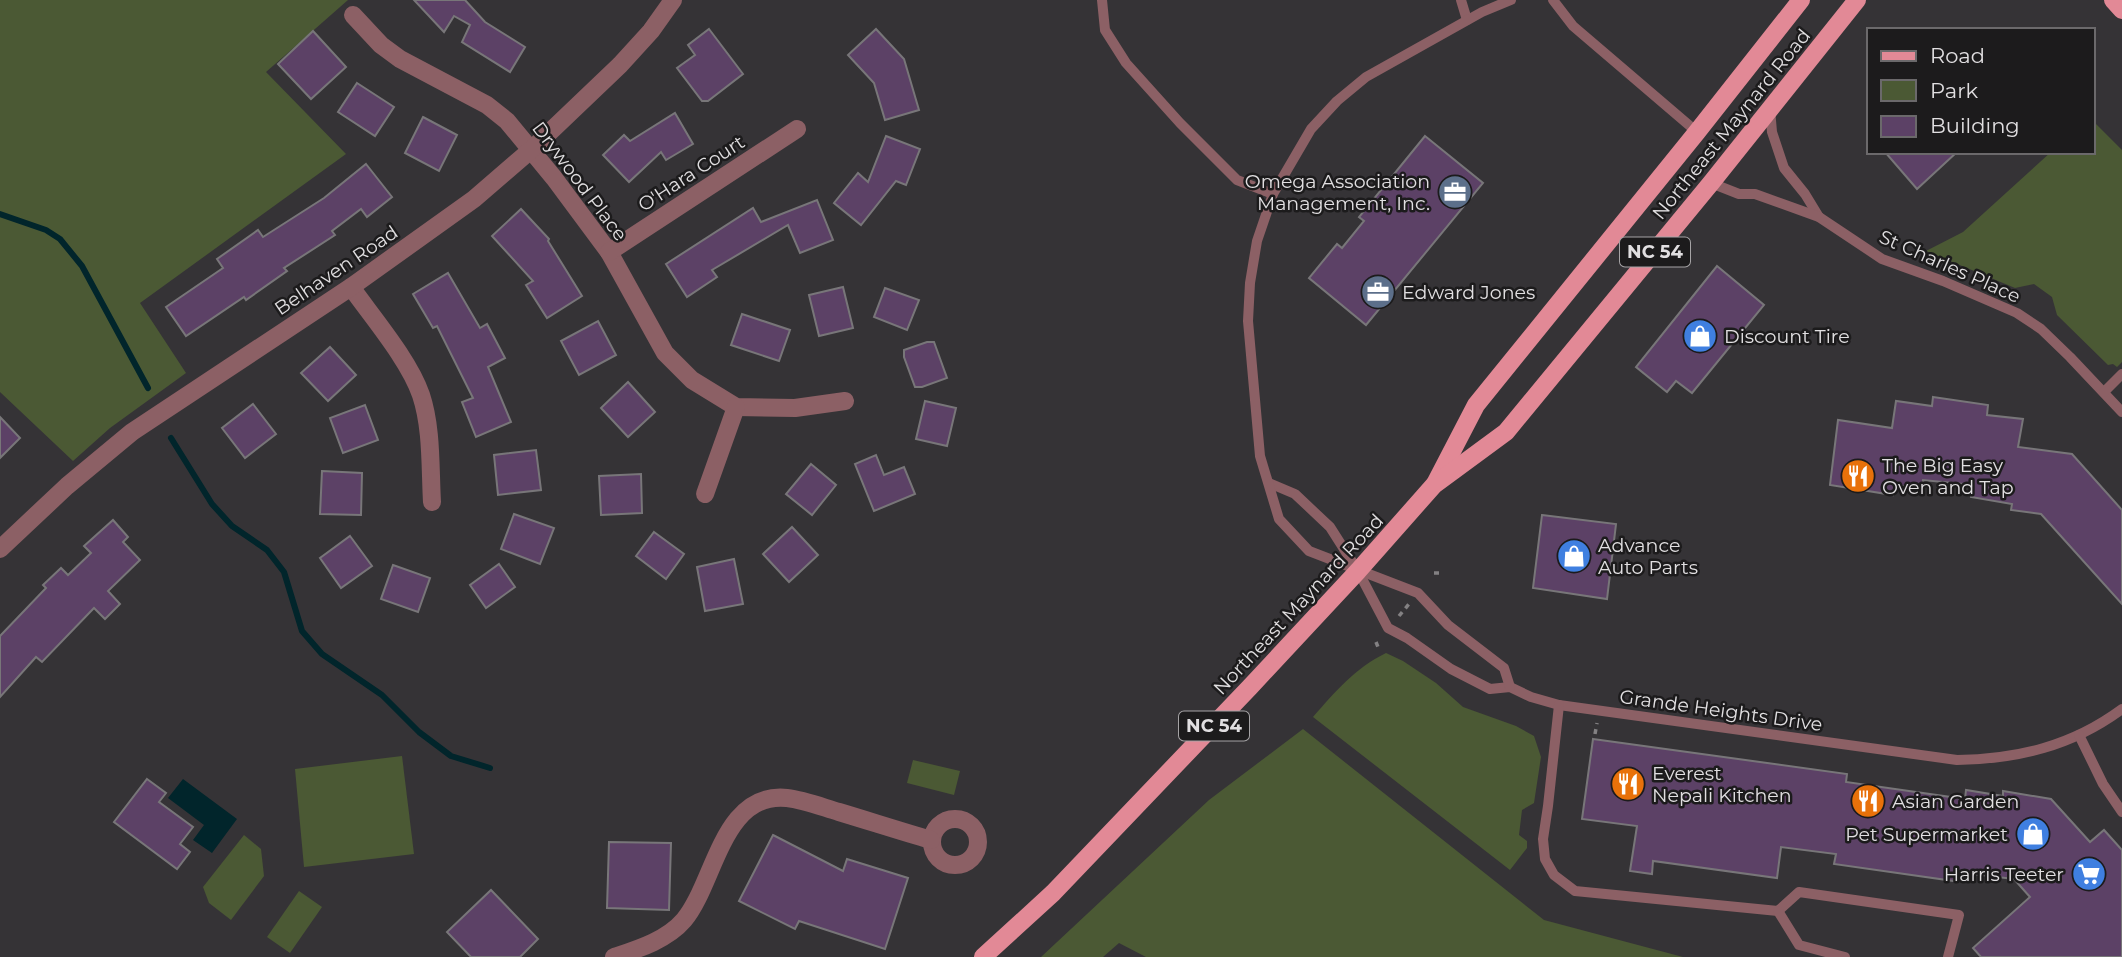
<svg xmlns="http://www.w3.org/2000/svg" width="2122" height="957" font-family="Montserrat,sans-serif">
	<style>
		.green { fill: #4b5934 }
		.water { fill: #01252b }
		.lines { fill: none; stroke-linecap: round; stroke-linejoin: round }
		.stream { stroke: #01252b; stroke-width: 6 }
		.building { fill: #5c4166; stroke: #787679; stroke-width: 2 }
		.path { stroke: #838183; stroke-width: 3.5; stroke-dasharray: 5 5; stroke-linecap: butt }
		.service { stroke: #8c6065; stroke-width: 10 }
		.minor { stroke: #8c6065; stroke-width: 18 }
		.primary { stroke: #e28996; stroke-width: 18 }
		.labels { text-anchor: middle; stroke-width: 5; stroke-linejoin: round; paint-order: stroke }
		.shield { fill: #1c1b1c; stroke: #a6a4a6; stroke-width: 2 }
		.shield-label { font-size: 18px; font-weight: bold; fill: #e1dfe1 }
		.street-label { font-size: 19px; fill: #e1dfe1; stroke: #1c1b1c }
		.poi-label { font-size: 19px; fill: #e1dfe1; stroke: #1c1b1c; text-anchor: start }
	</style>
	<rect width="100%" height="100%" fill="#353336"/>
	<g class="green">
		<path d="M0,0H348L266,72L346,154L140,303L186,373L110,428L73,461L0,392Z"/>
		<path d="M2092,120L2122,150V362L2117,367L2113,364L2108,365L2057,315L2052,297L2034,284L2015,288L1926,251L1963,232L2051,152H2092Z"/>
		<path d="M1386,653L1403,661L1436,683L1463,707L1516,726L1534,736L1541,757L1534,803L1522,810L1519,835L1527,841V848L1510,870L1313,717C1335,692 1355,668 1386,653Z"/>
		<path d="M1303,729L1544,920L1683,957H1146L1119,943L1103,957H1041L1209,800Z"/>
		<path d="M402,756L414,854L304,867L295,769Z"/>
		<path d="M913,760L960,771L954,795L907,783Z"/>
		<path d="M244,835L261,849L264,876L231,920L209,903L203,887Z"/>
		<path d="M299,891L322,907L290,953L267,937Z"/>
	</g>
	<path class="water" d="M183,779L237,819L212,853L193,840L204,825L168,798Z"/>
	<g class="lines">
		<g class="stream">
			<path d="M0,214L46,230L60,239L82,266L148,388"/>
			<path d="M171,438L212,504L232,526L267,550L284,572L302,631L322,654L382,695L419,732L451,756L490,768"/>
		</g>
	</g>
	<g class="building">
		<path d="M414,0H465L485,22L525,47L510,72L462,42L470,25L454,16L444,32Z"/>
		<path d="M709,29L743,74L708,101H702L677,68L695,55L688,45Z"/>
		<path d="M876,29L904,59L919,110L885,120L874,83L848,55Z"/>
		<path d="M313,31L346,67L311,99L278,64Z"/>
		<path d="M357,83L394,107L375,136L338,112Z"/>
		<path d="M675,113L693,144L666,160L661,152L629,182L603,155L624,135L630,141Z"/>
		<path d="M423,117L457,135L439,171L405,153Z"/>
		<path d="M886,136L920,149L906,185L896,181L861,225L834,203L858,173L868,182Z"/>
		<path d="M1425,136L1483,183L1366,325L1309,278L1337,244L1342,248L1364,221L1359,217Z"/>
		<path d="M1885,152H1957L1917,189Z"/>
		<path d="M366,164L392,197L367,217L361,209L332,231L335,235L284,268L287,271L246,300L244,297L186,336L166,307L223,268L217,259L258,230L263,237L324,198Z"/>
		<path d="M817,200L833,240L800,253L788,225L712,270L717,277L687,297L666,264L753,208L761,222Z"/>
		<path d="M521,209L549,239L548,241L582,296L547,318L526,285L533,281L492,236Z"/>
		<path d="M1717,266L1764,305L1692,393L1676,381L1667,392L1636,367Z"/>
		<path d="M448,273L480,328L487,324L505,358L488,367L511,422L476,437L462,402L473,398L437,326L433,328L413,294Z"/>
		<path d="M843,287L853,328L819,336L809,295Z"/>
		<path d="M885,288L919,300L907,330L874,317Z"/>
		<path d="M742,314L790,330L779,361L731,345Z"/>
		<path d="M598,321L616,355L579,375L561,341Z"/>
		<path d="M927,342H934L947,378L922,387H915L904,357V350Z"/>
		<path d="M330,347L356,375L328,401L301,373Z"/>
		<path d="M628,382L655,412L628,437L601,408Z"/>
		<path d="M1933,397L1988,405L1987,415L2023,419L2018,447L2072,454L2122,510V604L2041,514L2011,510L2012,504L1971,497L1973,485L1923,480L1922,488L1895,485L1893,495L1830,485L1838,420L1892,428L1896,401L1932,406Z"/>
		<path d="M925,401L956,408L947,446L916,439Z"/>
		<path d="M253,404L276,434L245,458L222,428Z"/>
		<path d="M365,405L378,440L343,453L330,418Z"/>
		<path d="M0,417L20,438L0,458Z"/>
		<path d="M536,450L541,490L498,495L494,455Z"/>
		<path d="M876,455L884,475L904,467L915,494L874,511L855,464Z"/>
		<path d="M811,464L836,485L812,515L786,494Z"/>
		<path d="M322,471L362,473L361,515L320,514Z"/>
		<path d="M641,474L642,513L601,515L599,476Z"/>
		<path d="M514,514L554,528L540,564L501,549Z"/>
		<path d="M1542,515L1616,524L1607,599L1533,588Z"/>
		<path d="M113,520L128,537L123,542L140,560L108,591L120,604L105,619L94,608L42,662L36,657L0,697V636L46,588L43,585L61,568L68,575L91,553L84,546Z"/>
		<path d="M792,527L818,555L789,582L763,554Z"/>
		<path d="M654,532L684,554L666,579L636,556Z"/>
		<path d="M350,536L372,566L341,588L320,558Z"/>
		<path d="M734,559L743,604L705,611L697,567Z"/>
		<path d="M499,564L515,587L486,608L470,585Z"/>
		<path d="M393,565L430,578L418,612L381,599Z"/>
		<path d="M1593,739L1847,774L1846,782L1965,799L1966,790L2003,796V791L2051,799L2090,842L2104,830L2122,850V957H1981L1973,948L2030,897L2014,879L1955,872L1954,881L1834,864L1836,854L1781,847L1777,878L1653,861L1652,874L1630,871L1637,826L1582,819Z"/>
		<path d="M147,779L166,793L159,802L193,827L180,844L190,852L177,869L114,822Z"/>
		<path d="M773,835L843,871L847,859L908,878L885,949L799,921L795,929L739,901Z"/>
		<path d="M609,842L671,843L669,910L607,908Z"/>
		<path d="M491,890L538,939L520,957H471L447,932Z"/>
	</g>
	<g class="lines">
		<g class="path">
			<path d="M1434,573H1442"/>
			<path d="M1399,616L1409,604"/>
			<path d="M1376,642L1378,647"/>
			<path d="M1595,734L1597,723"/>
		</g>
		<g class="service">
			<path d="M1102,0L1105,30L1126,63L1180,123L1237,180L1273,194"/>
			<path d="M1461,0L1467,20"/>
			<path d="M1553,0L1573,26L1697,132"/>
			<path d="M1770,109L1772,132L1784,168L1805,194L1819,217"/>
			<path d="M1711,183L1739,194H1755L1819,217L1882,259L1943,281L2017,313L2041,329L2070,357L2122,412"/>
			<path d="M2104,392L2122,374"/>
			<path d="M1269,483L1295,494L1330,527L1358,571L1388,628L1407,638L1451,669L1490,689L1510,687L1531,697L1559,705L1957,760C2018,759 2072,746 2122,709"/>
			<path d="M1510,687L1504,668L1448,625L1418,593L1309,551L1279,519L1260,456L1248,321L1250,283L1257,241L1273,194L1311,129L1337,101L1366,77L1482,12L1511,0"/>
			<path d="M1559,705L1548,806L1543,839L1545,859L1554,875L1575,891L1778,911L1799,892L1959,915L1948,957"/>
			<path d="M2079,735L2103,784L2122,812"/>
			<path d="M1778,911L1799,945L1845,957"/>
		</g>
		<g class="minor">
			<path d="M353,15L381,45L400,59L487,105L507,121L554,178L609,252L665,353L692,380L736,407L795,408L845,401"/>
			<path d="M609,252L797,129"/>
			<path d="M351,287C373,318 409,360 421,395C432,428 430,467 432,502"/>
			<path d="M705,494L736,407"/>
			<path d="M0,549L67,486L132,432L351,287L474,199L532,149L620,65L651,31L673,0"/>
			<circle cx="955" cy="842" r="23"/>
			<path d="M614,957C638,949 667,940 684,920C715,883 722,791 787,798C804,800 822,807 839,812C869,821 900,831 931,840"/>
		</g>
		<g class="primary">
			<path d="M2113,0L2122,10"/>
			<path d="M1436,482L1476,405L1697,132L1801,0"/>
			<path d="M983,957L1053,893L1250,687L1358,571L1434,485L1506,432L1711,183L1857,0"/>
		</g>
	</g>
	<defs>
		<g id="office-disc" transform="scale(1.75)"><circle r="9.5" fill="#5c6f8a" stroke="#1c1b1c"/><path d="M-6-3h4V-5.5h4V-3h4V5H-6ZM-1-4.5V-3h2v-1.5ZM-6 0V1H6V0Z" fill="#fff"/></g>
		<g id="shop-disc" transform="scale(1.75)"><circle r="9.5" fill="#3f7fe0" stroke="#1c1b1c"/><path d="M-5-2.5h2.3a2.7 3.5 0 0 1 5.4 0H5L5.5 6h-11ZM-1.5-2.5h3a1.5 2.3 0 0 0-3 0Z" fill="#fff"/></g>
		<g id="restaurant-disc" transform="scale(1.75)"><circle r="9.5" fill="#e8710a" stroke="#1c1b1c"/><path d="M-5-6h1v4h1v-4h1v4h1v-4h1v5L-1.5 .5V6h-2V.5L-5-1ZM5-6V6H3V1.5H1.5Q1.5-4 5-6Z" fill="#fff"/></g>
		<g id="supermarket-disc" transform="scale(1.75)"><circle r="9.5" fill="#3f7fe0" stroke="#1c1b1c"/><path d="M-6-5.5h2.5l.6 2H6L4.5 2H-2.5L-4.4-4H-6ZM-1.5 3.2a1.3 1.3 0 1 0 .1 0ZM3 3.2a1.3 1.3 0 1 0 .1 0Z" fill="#fff"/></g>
	</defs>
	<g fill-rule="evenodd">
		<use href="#office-disc" x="1455" y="192"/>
		<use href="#office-disc" x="1378" y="292"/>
		<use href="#shop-disc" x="1700" y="336"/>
		<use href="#restaurant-disc" x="1858" y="476"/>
		<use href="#shop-disc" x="1574" y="556"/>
		<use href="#restaurant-disc" x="1628" y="784"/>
		<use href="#restaurant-disc" x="1868" y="801"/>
		<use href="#shop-disc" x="2033" y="834"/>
		<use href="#supermarket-disc" x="2089" y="874"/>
	</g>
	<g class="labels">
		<g class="shield">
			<rect x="1620" y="237.5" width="70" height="29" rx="5"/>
			<rect x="1179" y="711.5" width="70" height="29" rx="5"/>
		</g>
		<g class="shield-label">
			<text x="1655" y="258">NC 54</text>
			<text x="1214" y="732">NC 54</text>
		</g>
		<g class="street-label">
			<text transform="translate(1731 124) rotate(-51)" y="7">Northeast Maynard Road</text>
			<text transform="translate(691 173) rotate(-33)" y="7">O'Hara Court</text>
			<text transform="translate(580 181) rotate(53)" y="7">Drywood Place</text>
			<text transform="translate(1950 266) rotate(24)" y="7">St Charles Place</text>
			<text transform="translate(336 270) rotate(-34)" y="7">Belhaven Road</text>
			<text transform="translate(1298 604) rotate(-47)" y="7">Northeast Maynard Road</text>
			<text transform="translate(1721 710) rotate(8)" y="7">Grande Heights Drive</text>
		</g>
		<g class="poi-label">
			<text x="1430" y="188" text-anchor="end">Omega Association<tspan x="1430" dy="22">Management, Inc.</tspan></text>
			<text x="1402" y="299">Edward Jones</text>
			<text x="1724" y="343">Discount Tire</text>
			<text x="1882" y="472">The Big Easy<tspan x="1882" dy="22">Oven and Tap</tspan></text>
			<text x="1598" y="552">Advance<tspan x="1598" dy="22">Auto Parts</tspan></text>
			<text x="1652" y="780">Everest<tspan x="1652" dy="22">Nepali Kitchen</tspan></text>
			<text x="1892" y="808">Asian Garden</text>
			<text x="2008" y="841" text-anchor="end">Pet Supermarket</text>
			<text x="2064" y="881" text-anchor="end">Harris Teeter</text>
		</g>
	</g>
	<rect x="1867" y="28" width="228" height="126" fill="#1c1b1c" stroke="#6b696b" stroke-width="2"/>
	<rect x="1881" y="51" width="35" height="10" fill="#e28996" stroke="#6b696b" stroke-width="2"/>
	<text x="1930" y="63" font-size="21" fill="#e1dfe1">Road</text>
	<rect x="1881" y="80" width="35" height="21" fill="#4b5934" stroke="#6b696b" stroke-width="2"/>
	<text x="1930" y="98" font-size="21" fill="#e1dfe1">Park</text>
	<rect x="1881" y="116" width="35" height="21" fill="#5c4166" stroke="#6b696b" stroke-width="2"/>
	<text x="1930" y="133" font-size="21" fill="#e1dfe1">Building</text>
</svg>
